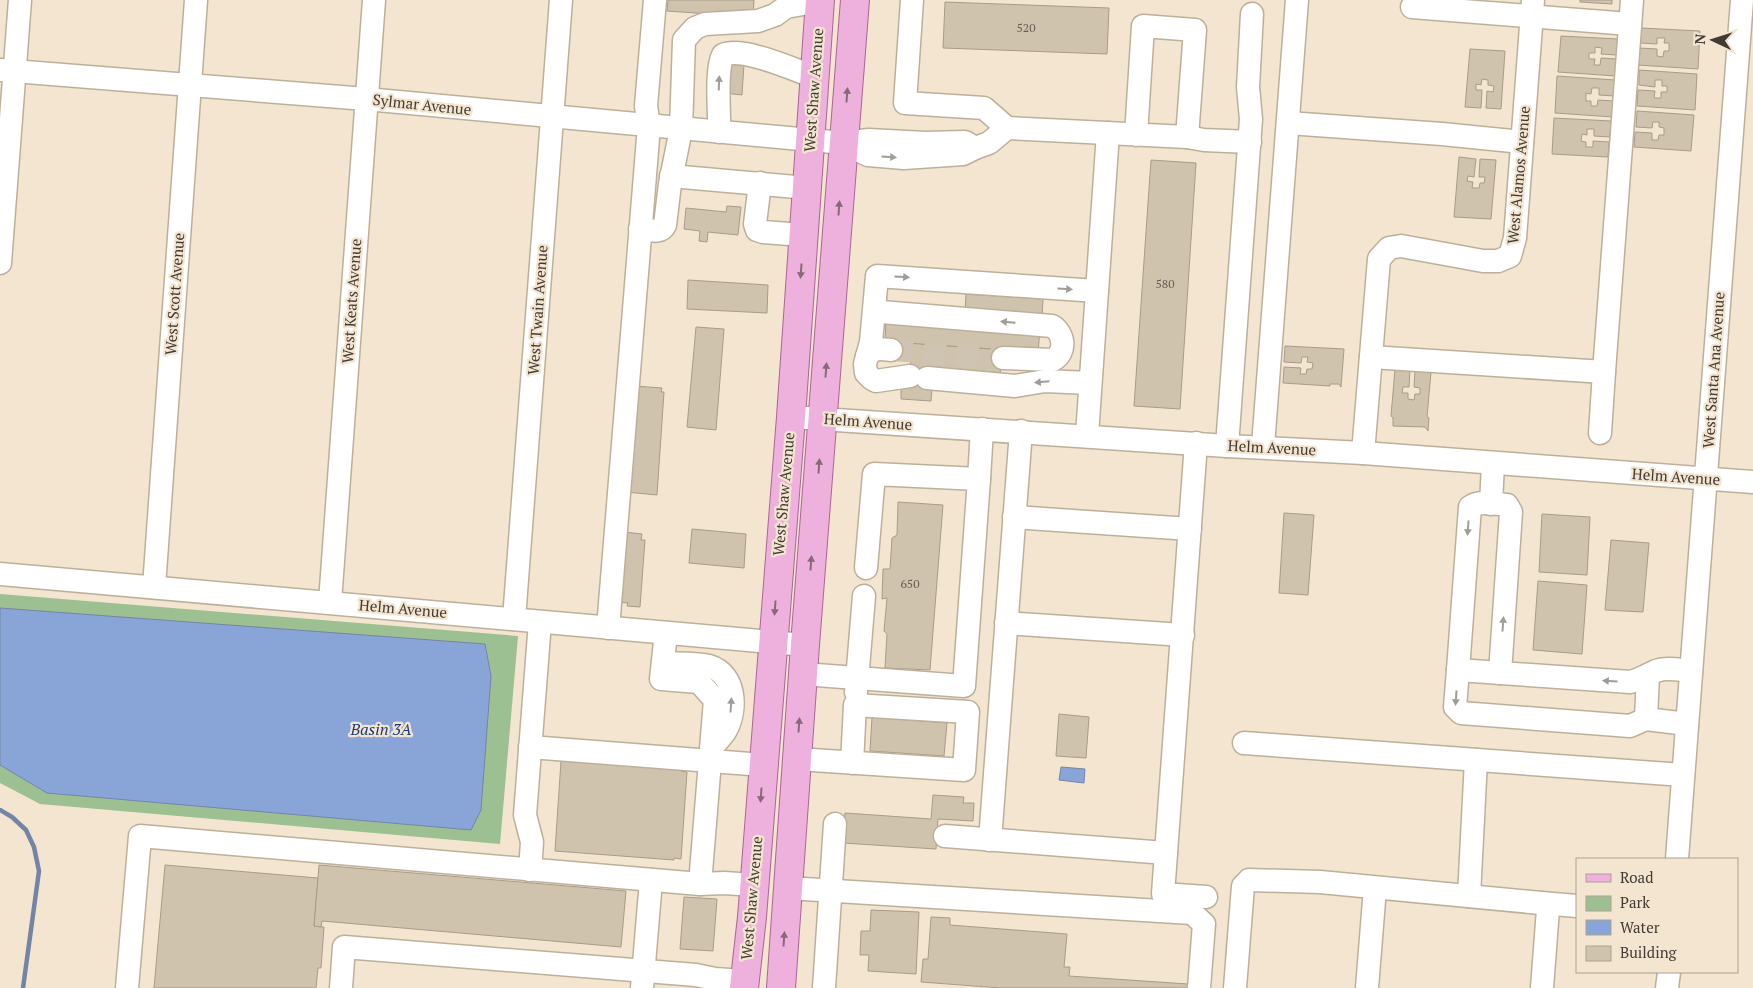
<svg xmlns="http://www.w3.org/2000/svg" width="1753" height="988" font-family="'PT Serif',serif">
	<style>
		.green { fill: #9dc093 }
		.water { fill: #89a5d8; stroke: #7385a6 }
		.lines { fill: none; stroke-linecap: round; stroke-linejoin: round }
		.stream { stroke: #7385a6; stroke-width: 4.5 }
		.building { fill: #d0c3ae; stroke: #a89b88 }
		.minor-tunnel { stroke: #cfc3b1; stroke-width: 22; stroke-dasharray: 22 11; stroke-linecap: butt }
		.minor-casing { stroke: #bdb09b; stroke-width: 25 }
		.major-casing { stroke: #aa6693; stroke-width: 30 }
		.minor { stroke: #fff; stroke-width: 22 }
		.major { stroke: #eeb1dd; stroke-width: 28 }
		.oneway { fill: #a09d99 }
		.oneway2 { fill: #866a77 }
		.labels { text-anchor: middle; stroke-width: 4.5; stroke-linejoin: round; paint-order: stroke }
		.number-label { font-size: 12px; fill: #655d52 }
		.street-label { font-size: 15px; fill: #413b33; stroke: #f3e5d0 }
		.water-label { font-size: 16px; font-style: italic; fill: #1c3c79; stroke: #f3e5d0 }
	</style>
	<rect width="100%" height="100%" fill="#f3e5d0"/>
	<path class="green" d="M0,594L518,636L500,844L40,804L0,783Z"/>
	<g class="water">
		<path d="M0,608L485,644L491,676L481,810L471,830L47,793L0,765Z"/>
		<path d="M1061,767L1085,769L1084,783L1059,780Z"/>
	</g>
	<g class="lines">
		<path class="stream" d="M0,810L12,817L26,830L34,847L39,871L23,988"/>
	</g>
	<g class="building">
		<path d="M668,0H754L753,17L667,11Z"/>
		<path d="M1580,0H1612V4L1580,2Z"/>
		<path d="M945,2L1109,8L1107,54L943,48Z"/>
		<path d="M1641,28L1700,31L1698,69L1638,65L1639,48L1657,49V56L1663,57L1664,51H1669V43H1664L1665,38H1657V44L1640,43Z"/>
		<path d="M1561,36L1618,39L1617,55L1601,54L1602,48L1595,47V53H1589V59H1595L1594,65H1600L1601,58L1617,59L1616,76L1558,72Z"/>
		<path d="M1470,49L1505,51L1501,109L1486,108L1487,91L1493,92L1494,86L1488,85V80L1482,79L1481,85L1476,84V90H1482L1481,108L1465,107Z"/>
		<path d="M725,63L744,64L742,95L724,93Z"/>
		<path d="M1639,70L1697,74L1695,110L1637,106L1638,90L1655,91L1654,98H1661V92H1667V86H1662V80H1655V87L1639,85Z"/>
		<path d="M1557,76L1615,80L1614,96L1599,95V88H1592L1591,94L1586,93V101H1591V106H1597L1598,100L1614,101L1613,117L1555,113Z"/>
		<path d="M1637,111L1694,115L1691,151L1634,147L1635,132L1652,133V140H1658L1659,135H1664V128L1659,127V122H1653L1652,128L1636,127Z"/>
		<path d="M1554,118L1611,121L1610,137L1594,136V129H1587V135L1582,134L1581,141L1586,142V147H1593V141L1609,142L1608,157L1552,154Z"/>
		<path d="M1459,157L1476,159L1474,177L1468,176L1467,181L1473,182L1472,188H1479L1480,183H1484L1485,177H1479L1480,159L1496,160L1491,219L1454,217Z"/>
		<path d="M1151,160L1196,163L1180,409L1134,406Z"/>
		<path d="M727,206L741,207L738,235L708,232L707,242L699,241L700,231L684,229L686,208L726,212Z"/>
		<path d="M688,280L768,285L767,313L687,309Z"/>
		<path d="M966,294L1043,299L1042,317L965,312Z"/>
		<path d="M886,320L1040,330L1038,352L885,342Z"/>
		<path d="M696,327L724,329L716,430L687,427Z"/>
		<path d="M892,342L1004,350L1000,373L991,372V375L932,389L931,401L901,399V387L912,388L913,368H910L911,359L891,357Z"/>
		<path d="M1285,346L1344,349L1341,387L1339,384H1330V386L1283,383L1284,367L1301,368L1300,374H1306L1307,369H1312L1313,363L1307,362L1308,357H1302L1301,363L1284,362Z"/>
		<path d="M1395,369L1410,370L1409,387H1403L1402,393H1408V399L1414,400L1415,394H1420V388L1414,387L1415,371L1431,372L1427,417L1429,418L1428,431L1425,427L1393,426V418L1391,416Z"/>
		<path d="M634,386L662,388L661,392H664L657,495L626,492Z"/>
		<path d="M898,502L943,505L930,670L885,668L887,634L884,631L887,598L882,599L883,569H890L892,538L897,535Z"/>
		<path d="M1284,513L1314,515L1308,595L1279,593Z"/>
		<path d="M1542,514L1590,517L1587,575L1539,572Z"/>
		<path d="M692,529L746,534L744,568L689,563Z"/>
		<path d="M624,532L642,534L641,540H645L640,607L627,606L628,603L618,602Z"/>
		<path d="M1611,540L1649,543L1643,612L1605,610Z"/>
		<path d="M1538,581L1587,585L1582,654L1533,650Z"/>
		<path d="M1059,714L1089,717L1086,758L1056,756Z"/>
		<path d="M872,717L947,723L944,756L870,751Z"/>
		<path d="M576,759L681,770V771L687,772L681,859L674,858V860L555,851L561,761L576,762Z"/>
		<path d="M933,795L964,797L963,803H974L973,821L938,819L936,849L843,843L845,813L931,819Z"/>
		<path d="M165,865L318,878L314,926L324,927L321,968H318L316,988H154Z"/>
		<path d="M319,865L626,891L621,947L322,921L321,927L314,926Z"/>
		<path d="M684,897L717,899L713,951L680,949Z"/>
		<path d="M871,910L919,912L916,974L868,971L869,955H860L861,931H870Z"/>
		<path d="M931,917L950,918V925L1067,934L1064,967H1070L1069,976L1188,984V988H1001L921,982L923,959H928Z"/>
	</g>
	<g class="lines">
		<path class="minor-tunnel" d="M891,350L1003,358"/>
		<g class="minor-casing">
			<g id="minor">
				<path d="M912,0L905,103L984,108L1007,128"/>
				<path d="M1412,7L1630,24"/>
				<path d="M0,70L366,99L843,143L869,140L925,143L965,142L975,148L963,154L904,158L868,155L843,143"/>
				<path d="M1288,123L1442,134L1522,142"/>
				<path d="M719,132C720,113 715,71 723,55C743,46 794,70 815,77"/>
				<path d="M1187,137L1204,140L1250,142"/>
				<path d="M975,148L989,143L1007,128L1187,137L1195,30L1143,26L1136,135"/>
				<path d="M671,176L807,188"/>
				<path d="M760,183L755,224L757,230L763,232L803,235"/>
				<path d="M640,229C649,230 661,234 665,225L670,184L681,129L684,40L695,28L705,24L758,21L775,15L786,7L820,1"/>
				<path d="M0,263L20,0"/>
				<path d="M875,308L881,312L1052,326C1064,333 1067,352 1053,360L1003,358"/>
				<path d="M867,356C874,347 881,349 891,350"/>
				<path d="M1371,357L1604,372L1632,0"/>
				<path d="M910,376L876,381L871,378L866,373L865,364L871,342L877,276L1097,291"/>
				<path d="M927,378L1015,386L1045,381L1090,383"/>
				<path d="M791,417L1227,446L1363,453L1753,482"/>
				<path d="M1600,433L1604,372"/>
				<path d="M1087,435L1108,133"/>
				<path d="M1196,443L1163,894L1206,897"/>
				<path d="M1227,446L1251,119L1248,87L1252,14"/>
				<path d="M1263,446L1297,0"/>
				<path d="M1363,453L1379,259L1389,248L1401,246L1483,261H1498L1510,256L1515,238L1533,0"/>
				<path d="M979,479L982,429"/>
				<path d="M1491,504L1493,464"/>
				<path d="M1014,517L1190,529"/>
				<path d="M0,574L805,645"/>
				<path d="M154,587L196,0"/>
				<path d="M330,602L374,0"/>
				<path d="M514,619L561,0"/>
				<path d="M1006,623L1183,635"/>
				<path d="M608,628L649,126L646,106L655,0"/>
				<path d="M666,633L661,679L699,682L715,700L700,884"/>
				<path d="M663,663C676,664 697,663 709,666C736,674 737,709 726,730C723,735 718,740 714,745"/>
				<path d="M1458,670L1470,507C1479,500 1495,504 1507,505L1511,512L1500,673"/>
				<path d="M803,674L964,686L979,479L874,474L866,568"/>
				<path d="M856,692L864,596"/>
				<path d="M1646,719L1648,675"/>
				<path d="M1687,724L1646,719L1630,726L1461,713L1455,707L1458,670L1630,682C1640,680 1647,675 1656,671C1666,667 1680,670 1691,671"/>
				<path d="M1244,743L1683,775"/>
				<path d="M530,747L763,765"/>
				<path d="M797,759L964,770L968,712L855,705L852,763"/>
				<path d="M945,836L1166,853"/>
				<path d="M990,840L1021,431"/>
				<path d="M1677,859L1742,0"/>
				<path d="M530,870L532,842L525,815L540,622"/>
				<path d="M788,888L1192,913L1204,924L1199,988"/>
				<path d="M1469,896L1476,760"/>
				<path d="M1541,903L1577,906"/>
				<path d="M127,988L140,836L700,884L724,883L754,885"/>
				<path d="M341,988L344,947L696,975L715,979L745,981"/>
				<path d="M642,988L651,880"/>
				<path d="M824,988L835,824"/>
				<path d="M1235,988L1243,886L1249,880L1320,882L1541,903L1548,909L1542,988"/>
				<path d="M1367,988L1375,888"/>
				<path d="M1667,988L1669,972"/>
			</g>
		</g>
		<g class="major-casing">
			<g id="major">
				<path d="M744,988L752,917L791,417L820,0"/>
				<path d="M781,988L805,645L855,0"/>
			</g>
		</g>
		<use href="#minor" class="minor"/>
		<use href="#major" class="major"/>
	</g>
	<defs><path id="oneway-solid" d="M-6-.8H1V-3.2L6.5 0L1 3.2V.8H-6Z" transform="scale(1.25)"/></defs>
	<g class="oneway">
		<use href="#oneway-solid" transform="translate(719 83) rotate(-88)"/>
		<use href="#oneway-solid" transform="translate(889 157) rotate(3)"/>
		<use href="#oneway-solid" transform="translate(902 277) rotate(4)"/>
		<use href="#oneway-solid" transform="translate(1065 289) rotate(4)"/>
		<use href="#oneway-solid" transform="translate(1008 322) rotate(-175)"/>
		<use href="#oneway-solid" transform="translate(1042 382) rotate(175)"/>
		<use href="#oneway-solid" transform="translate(1468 528) rotate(94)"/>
		<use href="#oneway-solid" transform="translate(1503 624) rotate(-86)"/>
		<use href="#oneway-solid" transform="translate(1610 681) rotate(-176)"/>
		<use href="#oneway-solid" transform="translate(1456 698) rotate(94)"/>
		<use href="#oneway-solid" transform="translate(731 705) rotate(-86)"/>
	</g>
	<g class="oneway2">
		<use href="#oneway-solid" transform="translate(847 95) rotate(-86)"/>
		<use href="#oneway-solid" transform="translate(839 208) rotate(-86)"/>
		<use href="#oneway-solid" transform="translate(801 271) rotate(94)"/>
		<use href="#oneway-solid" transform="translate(826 370) rotate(-86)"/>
		<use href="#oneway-solid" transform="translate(819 466) rotate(-86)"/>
		<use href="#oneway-solid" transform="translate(811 563) rotate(-86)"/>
		<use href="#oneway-solid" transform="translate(775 608) rotate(94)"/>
		<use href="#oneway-solid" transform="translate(799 725) rotate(-86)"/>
		<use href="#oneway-solid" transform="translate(761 795) rotate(94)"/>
		<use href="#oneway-solid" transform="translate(784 939) rotate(-86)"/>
	</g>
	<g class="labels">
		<g class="number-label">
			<text x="1026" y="32">520</text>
			<text x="1165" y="288">580</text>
			<text x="910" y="588">650</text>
		</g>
		<g class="street-label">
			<text transform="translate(814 90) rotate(-86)" y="5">West Shaw Avenue</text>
			<text transform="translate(422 105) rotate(6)" y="5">Sylmar Avenue</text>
			<text transform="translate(1519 175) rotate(-85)" y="5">West Alamos Avenue</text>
			<text transform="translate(175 294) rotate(-86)" y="5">West Scott Avenue</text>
			<text transform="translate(352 301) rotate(-86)" y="5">West Keats Avenue</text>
			<text transform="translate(538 310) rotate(-86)" y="5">West Twain Avenue</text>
			<text transform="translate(1714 370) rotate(-86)" y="5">West Santa Ana Avenue</text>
			<text transform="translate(868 422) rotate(4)" y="5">Helm Avenue</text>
			<text transform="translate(1272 448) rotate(3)" y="5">Helm Avenue</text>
			<text transform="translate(1676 477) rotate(4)" y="5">Helm Avenue</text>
			<text transform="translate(784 494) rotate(-85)" y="5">West Shaw Avenue</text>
			<text transform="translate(403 609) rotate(5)" y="5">Helm Avenue</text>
			<text transform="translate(752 898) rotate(-85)" y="5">West Shaw Avenue</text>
		</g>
		<g class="water-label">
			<text x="381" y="735">Basin 3A</text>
		</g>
	</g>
	<rect x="1576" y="858" width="162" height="115" fill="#f3e5d0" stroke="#aca191"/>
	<rect x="1586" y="874" width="25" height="8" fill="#eeb1dd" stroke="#aca191"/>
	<text x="1620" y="883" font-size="15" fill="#413b33">Road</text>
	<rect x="1586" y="896" width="25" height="15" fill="#9dc093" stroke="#aca191"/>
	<text x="1620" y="908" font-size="15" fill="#413b33">Park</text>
	<rect x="1586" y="920" width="25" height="15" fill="#89a5d8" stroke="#aca191"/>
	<text x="1620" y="933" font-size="15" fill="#413b33">Water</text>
	<rect x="1586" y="946" width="25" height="15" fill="#d0c3ae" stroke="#aca191"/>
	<text x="1620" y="958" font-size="15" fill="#413b33">Building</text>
	<g transform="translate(1713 40) rotate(274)" stroke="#f3e5d0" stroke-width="4" paint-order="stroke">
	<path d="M0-4L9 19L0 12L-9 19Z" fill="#413b33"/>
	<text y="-8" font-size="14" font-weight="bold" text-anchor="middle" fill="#413b33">N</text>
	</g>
</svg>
